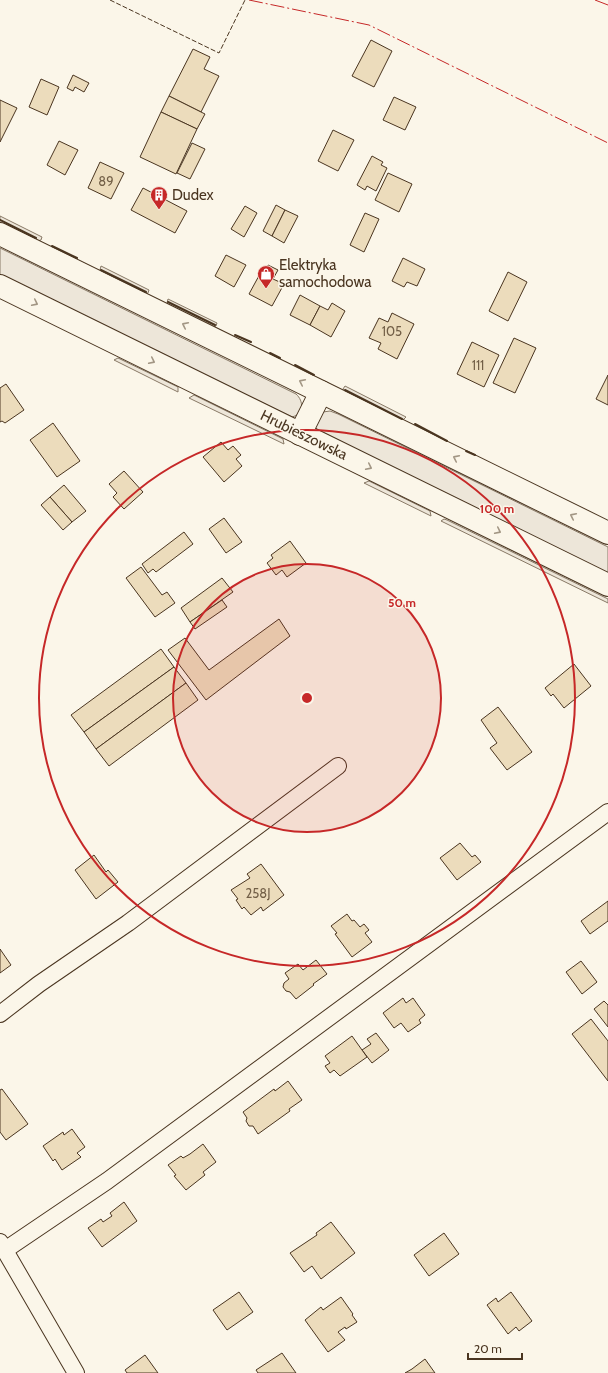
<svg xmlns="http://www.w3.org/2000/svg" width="608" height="1373" font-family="Cabin,sans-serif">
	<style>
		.green { fill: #ede6d9; stroke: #887966 }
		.building { fill: #ecdcbc; stroke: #4a3520 }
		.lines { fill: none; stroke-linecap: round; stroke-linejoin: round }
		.minor-casing { stroke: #4a3520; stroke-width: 18 }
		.primary-casing { stroke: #4a3520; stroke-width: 24 }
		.minor { stroke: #fbf6e9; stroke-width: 16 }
		.primary { stroke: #fbf6e9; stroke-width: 22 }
		.fence { stroke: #4a3520; stroke-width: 1; stroke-dasharray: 5 2; stroke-linecap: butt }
		.wall { stroke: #4a3520; stroke-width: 2 }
		.power { stroke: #c62828; stroke-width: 1; stroke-dasharray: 14 3 2 3; stroke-linecap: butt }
		.oneway { stroke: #a29684 }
		.ring { fill: none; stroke: #c62828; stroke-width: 2 }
		.labels { text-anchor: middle; stroke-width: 3; stroke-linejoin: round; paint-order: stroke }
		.number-label { font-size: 13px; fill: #725f47 }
		.poi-label { font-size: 15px; fill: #4a3520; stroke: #fbf6e9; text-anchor: start }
		.street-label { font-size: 15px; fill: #4a3520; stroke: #fbf6e9 }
		.centre { fill: #c62828; stroke: #fbf6e9; stroke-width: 2 }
		.ring-label { font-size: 12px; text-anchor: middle; font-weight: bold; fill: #c62828; stroke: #fbf6e9; stroke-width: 3; stroke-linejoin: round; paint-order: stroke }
	</style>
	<rect width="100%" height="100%" fill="#fbf6e9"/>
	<g class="green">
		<path d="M0,216L42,237L41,240L34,242L0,225Z"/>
		<path d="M0,248L296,394C304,401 304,414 292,417L0,276Z"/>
		<path d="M101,266L149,290L148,293L143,295L102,275L100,270Z"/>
		<path d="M168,299L217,323L216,326L211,328L169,308L167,303Z"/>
		<path d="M118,358L178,387V392L114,360Z"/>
		<path d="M345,386L406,417L404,419L399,422L344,394L343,389Z"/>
		<path d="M194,395L283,439L284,444L189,398Z"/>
		<path d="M330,411L338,414L608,547V576L316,429L315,426L323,412Z"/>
		<path d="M369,481L430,511L431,516L364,483Z"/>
		<path d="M444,519L447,520L608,599V603L441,521Z"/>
	</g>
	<g class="building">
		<path d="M371,40L392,51L374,87L352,76Z"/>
		<path d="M193,49L210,57L204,69L219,76L201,112L169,96Z"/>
		<path d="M73,75L89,83L84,92L75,87L73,91L67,88Z"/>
		<path d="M41,79L59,87L47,115L29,107Z"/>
		<path d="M169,96L205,114L197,129L161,112Z"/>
		<path d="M394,97L416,107L405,130L383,120Z"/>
		<path d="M0,100L17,108L0,142Z"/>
		<path d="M161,112L197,129L176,174L140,157Z"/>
		<path d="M333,130L354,140L338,171L318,161Z"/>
		<path d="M59,141L78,150L65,175L47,165Z"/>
		<path d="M192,143L205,149L190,179L177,173Z"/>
		<path d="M372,156L383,162L381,165L387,168L376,191L367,186L365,190L357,185Z"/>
		<path d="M100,162L124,173L111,199L88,188Z"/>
		<path d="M388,173L412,184L399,212L375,200Z"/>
		<path d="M143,188L187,211L175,233L131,210Z"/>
		<path d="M276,205L285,210L272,236L263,231Z"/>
		<path d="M245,206L257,213L244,237L231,229Z"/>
		<path d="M285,210L298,216L284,243L272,236Z"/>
		<path d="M365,213L379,219L364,252L350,245Z"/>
		<path d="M226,255L246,265L234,287L215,276Z"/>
		<path d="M403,258L425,269L417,286L407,282L404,287L392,281Z"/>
		<path d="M268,265L278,270L273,279L284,284L272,306L249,294L261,272L264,274Z"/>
		<path d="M508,272L527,282L508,321L489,311Z"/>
		<path d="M300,295L320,306L310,325L290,315Z"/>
		<path d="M332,303L345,311L331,337L310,325L320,306L328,310Z"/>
		<path d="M392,313L414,324L397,359L378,349L381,343L369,338L379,318L388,322Z"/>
		<path d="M514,338L536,348L515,393L493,383Z"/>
		<path d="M472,342L499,355L484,387L457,374Z"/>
		<path d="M608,375V405L596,399Z"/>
		<path d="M6,384L24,410L5,423L2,421L0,422V388Z"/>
		<path d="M53,423L80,461L57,477L30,440Z"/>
		<path d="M221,442L228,450L233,446L241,455L236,459L242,466L224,482L203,457Z"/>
		<path d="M124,471L143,492L124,509L113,497L117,493L109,484Z"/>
		<path d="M64,485L86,511L72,522L50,497Z"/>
		<path d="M50,497L72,522L63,530L41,505Z"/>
		<path d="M224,518L242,542L226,553L209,529Z"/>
		<path d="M184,532L193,544L156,572L153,569L148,573L142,564Z"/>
		<path d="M290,541L306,563L287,577L282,570L276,575L267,563L273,558L271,555Z"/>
		<path d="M141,567L162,595L167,592L175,603L155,617L126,578Z"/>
		<path d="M222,578L233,592L190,622L181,608Z"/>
		<path d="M222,600L227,607L195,629L190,622Z"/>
		<path d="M279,619L290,636L206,700L168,650L185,638L209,670Z"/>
		<path d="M161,649L174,667L84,732L71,715Z"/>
		<path d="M574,664L591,686L564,708L553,694L551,696L545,688Z"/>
		<path d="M174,667L186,683L96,749L84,732Z"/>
		<path d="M186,683L198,700L109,766L96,749Z"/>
		<path d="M498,707L532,752L507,770L490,748L497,743L481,720Z"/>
		<path d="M460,843L472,857L475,855L481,862L457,880L440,858Z"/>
		<path d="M94,855L106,872L108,870L118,882L96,899L75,870Z"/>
		<path d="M261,864L284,895L263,911L261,907L251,915L244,907L242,909L236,900L238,899L231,890L250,878L247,874Z"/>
		<path d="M608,901V921L590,934L581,921Z"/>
		<path d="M347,914L352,921L354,920L360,927L364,924L369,930L365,933L372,942L352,957L335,934L337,933L331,926Z"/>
		<path d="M0,949L11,965L0,973Z"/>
		<path d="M316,960L327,974L313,984L314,985L296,999L290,992L286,991L283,987L284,983L289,979L285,973L298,964L303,970Z"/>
		<path d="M581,961L597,982L582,994L566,972Z"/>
		<path d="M403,998L406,1003L413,998L425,1015L419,1020L421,1023L408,1032L401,1023L394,1028L383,1013Z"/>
		<path d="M604,1001L608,1005V1027L594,1009Z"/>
		<path d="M591,1019L608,1041V1081L572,1034Z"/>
		<path d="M376,1033L389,1050L372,1063L362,1050L371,1044L367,1039Z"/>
		<path d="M352,1036L367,1057L340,1076L334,1070L330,1073L325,1066L330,1063L325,1056Z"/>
		<path d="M288,1081L302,1100L289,1109L290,1111L258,1134L253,1126H249L246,1121L247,1118L243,1112L274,1089L275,1091Z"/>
		<path d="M2,1089L28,1124L6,1140L0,1132V1090Z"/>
		<path d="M72,1129L85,1147L77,1153L81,1157L62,1170L55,1159L53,1161L43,1146L63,1132L64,1135Z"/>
		<path d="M203,1144L216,1162L203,1172L205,1175L186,1190L174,1176L176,1175L168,1165L181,1156L183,1158L190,1154Z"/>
		<path d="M124,1202L137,1221L102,1247L88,1228L101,1219L103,1222L112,1216L110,1213Z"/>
		<path d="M331,1222L355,1253L321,1279L312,1266L304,1272L290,1253L317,1235L316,1233Z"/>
		<path d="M444,1233L459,1254L429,1276L414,1255Z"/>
		<path d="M239,1292L253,1312L227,1330L213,1310Z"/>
		<path d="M511,1292L532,1321L519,1331L516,1327L508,1334L487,1305L496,1298L498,1302Z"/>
		<path d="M341,1297L353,1314L352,1315L357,1322L346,1329L345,1327L338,1332L345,1340L328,1352L305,1320L321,1307L323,1310Z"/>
		<path d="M282,1353L296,1373H258L256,1370Z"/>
		<path d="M145,1355L158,1373H127L125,1370Z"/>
		<path d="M425,1359L435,1373H405L412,1369Z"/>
	</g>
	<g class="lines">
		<g class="minor-casing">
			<g id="minor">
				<path d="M0,1014L39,984L128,923L338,766"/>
				<path d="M0,1242L76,1373"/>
				<path d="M5,1250L107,1181L608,812"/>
			</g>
		</g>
		<g class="primary-casing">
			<g id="primary">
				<path d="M0,234L608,533"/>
				<path d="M0,286L608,585"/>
				<path d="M300,434L321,392"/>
			</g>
		</g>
		<use href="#minor" class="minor"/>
		<use href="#primary" class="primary"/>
		<path class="fence" d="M110,0L219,53L245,0"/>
		<g class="wall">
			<path d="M0,220L36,238"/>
			<path d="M52,246L77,258"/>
			<path d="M101,270L146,292"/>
			<path d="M168,302L215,325"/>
			<path d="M235,335L251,342"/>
			<path d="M270,353L280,358"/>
			<path d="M295,365L314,375"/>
			<path d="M345,390L402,419"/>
			<path d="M415,424L447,441"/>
			<path d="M466,451L475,455"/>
		</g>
		<g class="power">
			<path d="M249,0L369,25L608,143"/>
			<path d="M595,0L608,5"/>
		</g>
	</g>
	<defs><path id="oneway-chevron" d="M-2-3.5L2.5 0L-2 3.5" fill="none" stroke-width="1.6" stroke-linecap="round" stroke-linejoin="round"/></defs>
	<g class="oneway">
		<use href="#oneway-chevron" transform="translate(35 303) rotate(26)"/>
		<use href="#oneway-chevron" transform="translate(185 325) rotate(-154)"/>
		<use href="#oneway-chevron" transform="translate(152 361) rotate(26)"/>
		<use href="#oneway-chevron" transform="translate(302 382) rotate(-154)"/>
		<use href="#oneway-chevron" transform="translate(456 458) rotate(-154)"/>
		<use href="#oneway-chevron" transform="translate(369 467) rotate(26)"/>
		<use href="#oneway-chevron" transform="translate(573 516) rotate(-154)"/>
		<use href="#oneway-chevron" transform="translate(498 531) rotate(26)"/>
	</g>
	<circle cx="307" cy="698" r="134" fill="#c62828" fill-opacity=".12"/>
	<g class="ring">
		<circle cx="307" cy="698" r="134"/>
		<circle cx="307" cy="698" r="268"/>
	</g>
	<defs>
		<g id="building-pin" transform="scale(0.9)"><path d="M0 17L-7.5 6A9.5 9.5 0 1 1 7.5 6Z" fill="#c62828" stroke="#fbf6e9"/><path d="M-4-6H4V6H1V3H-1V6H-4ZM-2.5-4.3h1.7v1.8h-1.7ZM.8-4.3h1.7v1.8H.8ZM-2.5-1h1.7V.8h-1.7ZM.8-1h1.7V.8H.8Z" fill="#fff"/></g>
		<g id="shop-pin" transform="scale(0.9)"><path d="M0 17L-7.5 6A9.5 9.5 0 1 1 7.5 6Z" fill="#c62828" stroke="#fbf6e9"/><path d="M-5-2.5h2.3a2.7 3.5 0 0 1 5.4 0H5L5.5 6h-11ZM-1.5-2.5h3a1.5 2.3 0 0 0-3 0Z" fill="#fff"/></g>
	</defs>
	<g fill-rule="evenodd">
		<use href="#building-pin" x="159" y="195"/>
		<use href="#shop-pin" x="266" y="274"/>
	</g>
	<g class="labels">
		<g class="number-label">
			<text x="106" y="186">89</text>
			<text x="392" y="336">105</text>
			<text x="478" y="370">111</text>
			<text x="258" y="898">258J</text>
		</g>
		<g class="poi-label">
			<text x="172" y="200">Dudex</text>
			<text x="279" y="270">Elektryka<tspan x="279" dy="17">samochodowa</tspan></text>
		</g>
		<g class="street-label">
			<text transform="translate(304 435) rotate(26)" y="5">Hrubieszowska</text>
		</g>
	</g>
	<circle cx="307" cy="698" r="6" class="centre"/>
	<g class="ring-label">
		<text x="497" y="513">100 m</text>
		<text x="402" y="607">50 m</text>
	</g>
	<path d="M468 1353v6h54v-6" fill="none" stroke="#4a3520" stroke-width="2"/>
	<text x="474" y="1353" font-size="12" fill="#4a3520" stroke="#fbf6e9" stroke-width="3" paint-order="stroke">20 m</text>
</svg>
